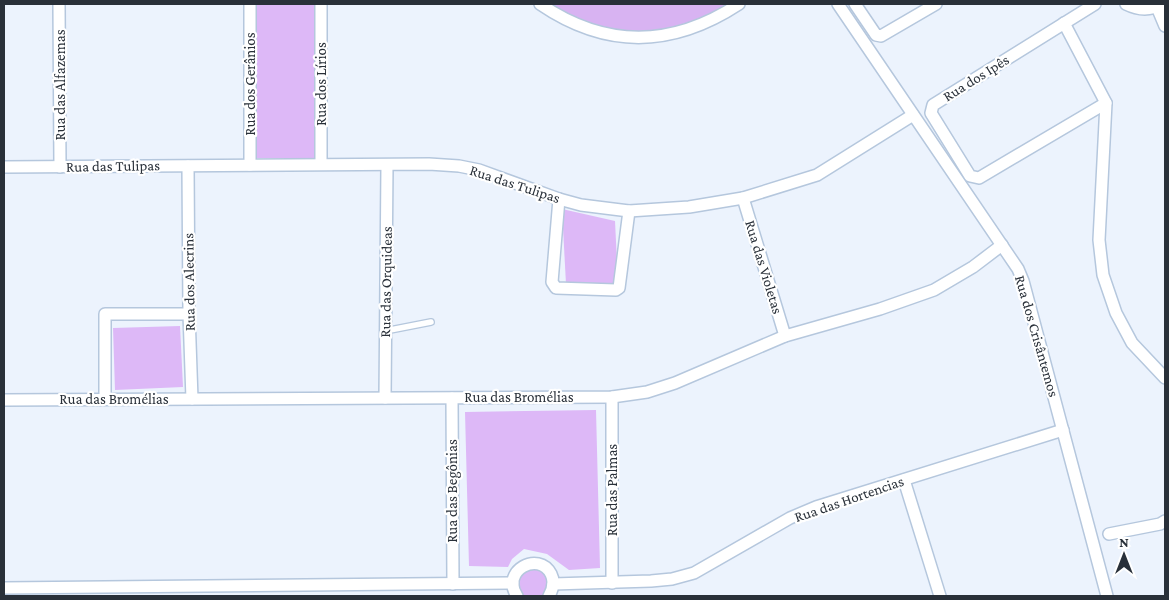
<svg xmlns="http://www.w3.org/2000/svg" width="1169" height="600" font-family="'Crimson Pro',serif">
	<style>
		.green { fill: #ddb8f7 }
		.forest { fill: #d8b3f2 }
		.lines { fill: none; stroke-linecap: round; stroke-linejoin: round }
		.service-casing { stroke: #b5c7dd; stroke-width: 8 }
		.minor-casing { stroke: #b5c7dd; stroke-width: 14 }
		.service { stroke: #fff; stroke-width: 5.5 }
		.minor { stroke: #fff; stroke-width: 11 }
		.labels { text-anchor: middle; stroke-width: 4.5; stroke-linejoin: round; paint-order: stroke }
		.street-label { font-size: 15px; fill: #293039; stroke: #fff }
	</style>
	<rect width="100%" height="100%" fill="#ecf3fd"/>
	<g class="green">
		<path d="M256,4H314L315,158H257Z"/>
		<path d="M562,209L615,221L618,283L566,284Z"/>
		<path d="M180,326L183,387L115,390L113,328Z"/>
		<path d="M596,410L600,568L569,570L547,554L524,549L512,559L508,567L469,566L465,412Z"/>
		<path d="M535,568L544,572L549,581L544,595L523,596L519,591C519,573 519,573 535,568Z"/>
	</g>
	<path class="forest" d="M551,4H729C684,28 631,45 581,21C571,16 561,9 551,4Z"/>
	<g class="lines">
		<g class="service-casing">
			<path id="service" d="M385,331L431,322"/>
		</g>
		<g class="minor-casing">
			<g id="minor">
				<path d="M59,4L60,167"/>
				<path d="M250,4V165"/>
				<path d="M321,4V164"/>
				<path d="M540,4C606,49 672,48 739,4"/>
				<path d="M838,4L1018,269L1023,281L1107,596"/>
				<path d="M855,4L876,35L881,36L936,4"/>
				<path d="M1095,4L933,105L931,113L970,176L979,178L1106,103"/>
				<path d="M1126,4C1138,10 1150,11 1162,4"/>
				<path d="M1157,7L1165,26"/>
				<path d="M1064,23L1106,103L1099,240L1103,275L1116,313L1132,343L1165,378"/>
				<path d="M188,166L189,314L192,399"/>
				<path d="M4,167L429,164L459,166L479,170L559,199L581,205L629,211L689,207L743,198L817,175L913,115"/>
				<path d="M743,198L785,336"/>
				<path d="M559,199L552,282L556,288L616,290L619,288L629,211"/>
				<path d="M612,397V583"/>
				<path d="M385,398L387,165"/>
				<path d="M452,398L453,584"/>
				<path d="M105,399V314H189"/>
				<path d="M4,400L612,397L647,392L675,383L785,336L880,309L934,290L973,267L1002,245"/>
				<path d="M904,480L940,596"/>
				<path d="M1109,534L1160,524L1165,521"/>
				<path d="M553,584L651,581L672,579L694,573L790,518L816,507L1063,430"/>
				<path d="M4,588L513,583"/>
				<path d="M517,596C500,571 539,550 551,574C555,582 553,589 549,596"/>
			</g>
		</g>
		<use href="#service" class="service"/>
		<use href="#minor" class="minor"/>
	</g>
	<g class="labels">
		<g class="street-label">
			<text transform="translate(976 78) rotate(-32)" y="5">Rua dos Ipês</text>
			<text transform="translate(250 84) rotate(-90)" y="5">Rua dos Gerânios</text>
			<text transform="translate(321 84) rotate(-90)" y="5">Rua dos Lírios</text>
			<text transform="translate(60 85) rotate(-90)" y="5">Rua das Alfazemas</text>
			<text transform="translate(113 166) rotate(-1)" y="5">Rua das Tulipas</text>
			<text transform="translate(515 184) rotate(18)" y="5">Rua das Tulipas</text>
			<text transform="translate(764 267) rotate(73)" y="5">Rua das Violetas</text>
			<text transform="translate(189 282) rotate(-91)" y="5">Rua dos Alecrins</text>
			<text transform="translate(386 282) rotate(-89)" y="5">Rua das Orquideas</text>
			<text transform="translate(1037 336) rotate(74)" y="5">Rua dos Crisântemos</text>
			<text x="519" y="402">Rua das Bromélias</text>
			<text x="114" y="404">Rua das Bromélias</text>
			<text transform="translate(612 490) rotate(-90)" y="5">Rua das Palmas</text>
			<text transform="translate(452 491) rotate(-90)" y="5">Rua das Begônias</text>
			<text transform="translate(849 499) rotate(-19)" y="5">Rua das Hortencias</text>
		</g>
	</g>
	<rect width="1169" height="600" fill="none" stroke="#293039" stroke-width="10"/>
	<g transform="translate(1124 555)" stroke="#ffffff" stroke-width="4" paint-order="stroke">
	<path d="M0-4L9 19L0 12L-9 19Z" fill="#293039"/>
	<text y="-8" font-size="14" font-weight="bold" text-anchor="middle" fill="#293039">N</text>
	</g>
</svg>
